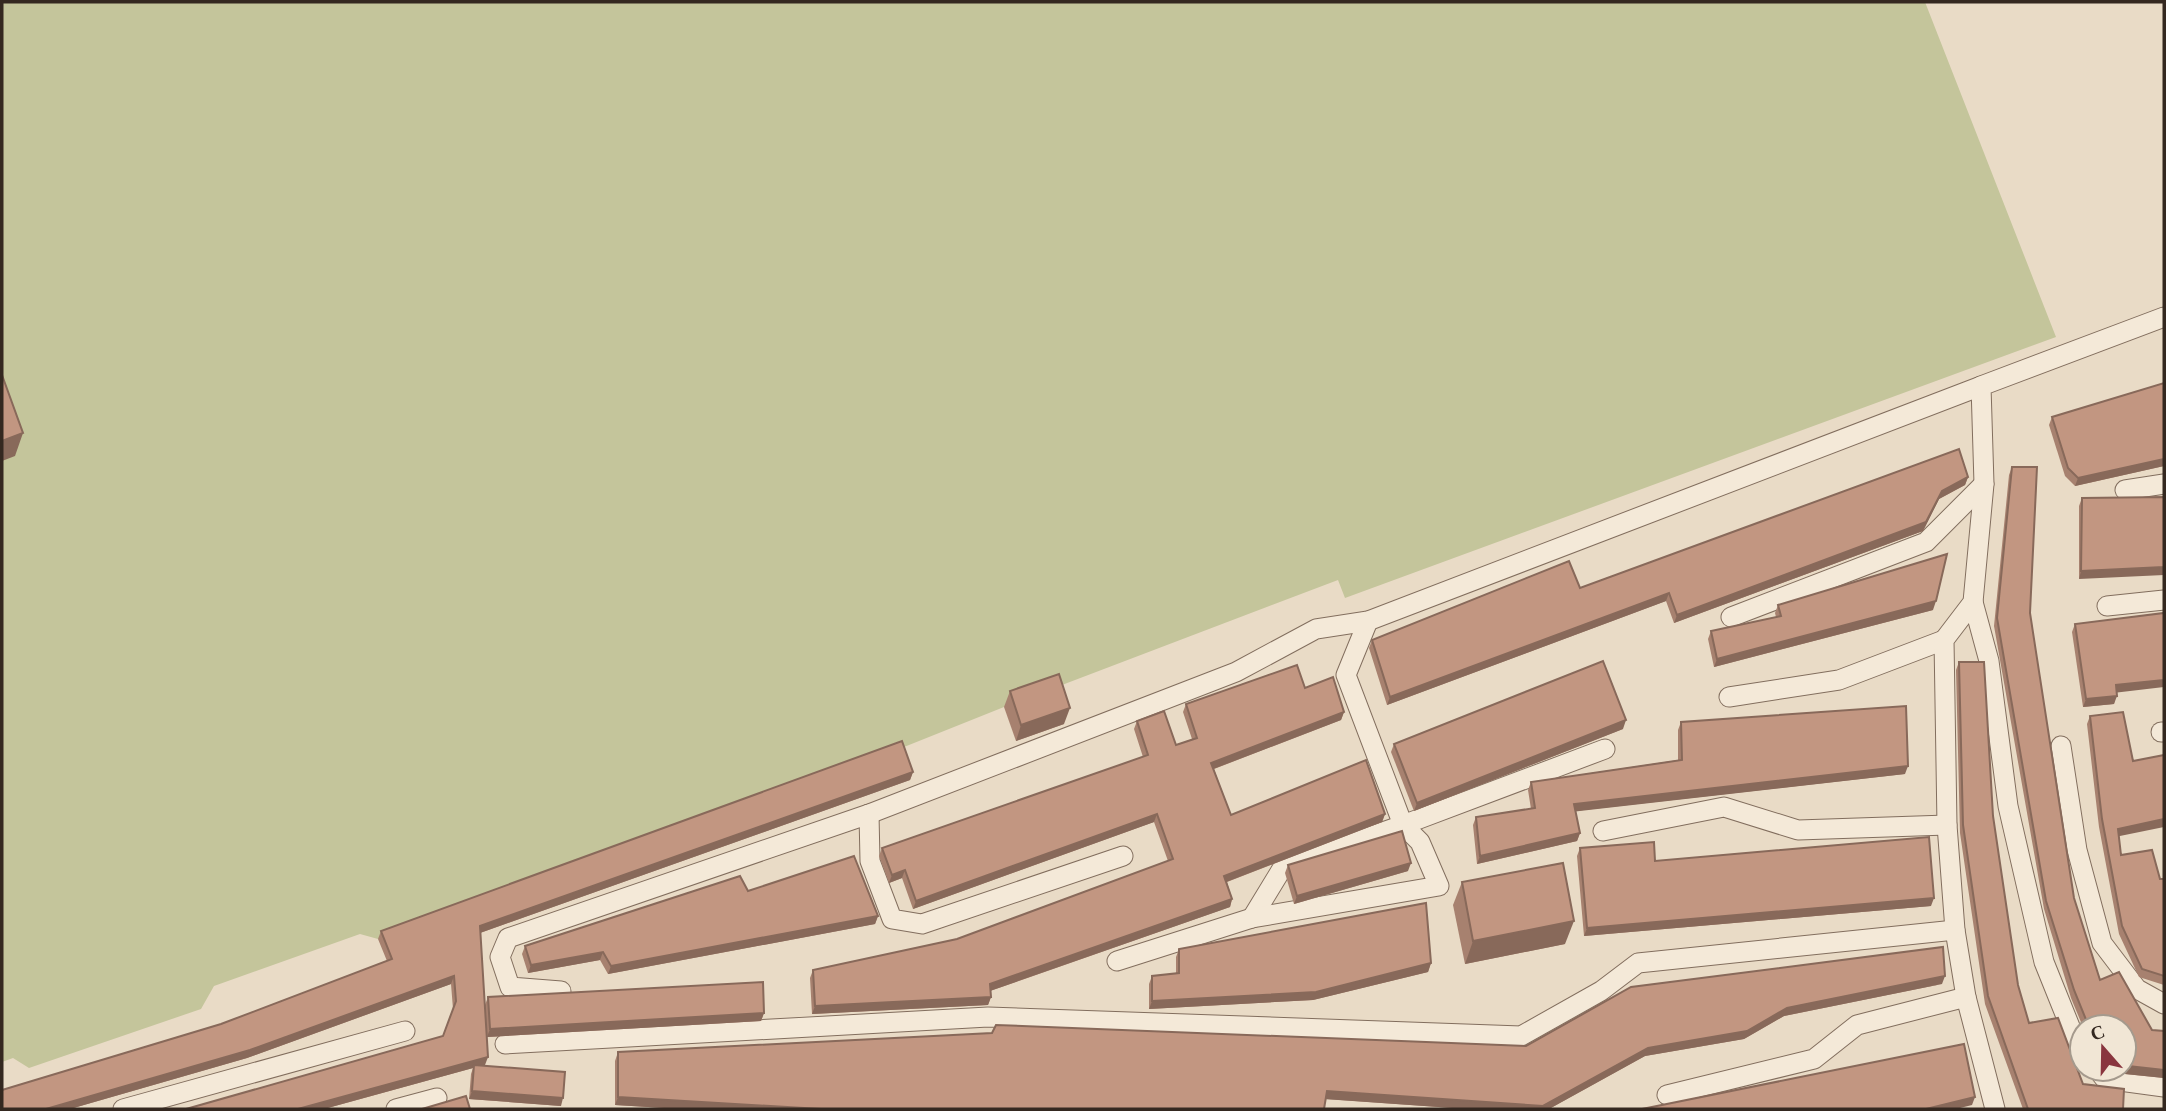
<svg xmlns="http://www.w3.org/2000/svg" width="2166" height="1111" font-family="'Times New Roman',serif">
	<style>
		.green { fill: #c4c59b }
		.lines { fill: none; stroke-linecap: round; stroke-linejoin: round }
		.service-casing { stroke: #826e5e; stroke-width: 21 }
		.service { stroke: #f4e9d8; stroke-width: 19 }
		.wall { fill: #a7816f }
		.shaded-wall { fill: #88695a }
		.building { fill: #c29681; stroke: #88695a; stroke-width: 2 }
	</style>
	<rect width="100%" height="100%" fill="#e9dbc6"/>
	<path class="green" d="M2,2H1925L2056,337L1345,598L1338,580L1004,707L899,749L378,939L360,934L214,986L201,1009L29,1068L13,1058L2,1062Z"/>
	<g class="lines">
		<g class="service-casing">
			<g id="service">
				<path d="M2125,490L2164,484"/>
				<path d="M1973,602L1989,661L2008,806L2044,962L2075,1039L2082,1049"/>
				<path d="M2107,606L2164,600"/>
				<path d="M1731,617L1926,542L1984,484"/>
				<path d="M1729,697L1839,680L1944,640"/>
				<path d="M2161,732H2164"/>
				<path d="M2061,746L2077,850L2102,943L2137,989L2164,1004"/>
				<path d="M869,814L870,861L892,919L922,924L1123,856"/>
				<path d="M1603,831L1724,807L1798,830L1947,825"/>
				<path d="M1252,918L1283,867L1403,825L1605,749"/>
				<path d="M1117,961L1252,918L1439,886L1420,842L1403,825L1346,675L1368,621"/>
				<path d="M561,991L510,987L500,957L508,938L869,814L1236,672L1316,629L1368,621L1981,386"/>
				<path d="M505,1044L988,1017L1521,1036L1601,991L1638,963L1955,930"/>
				<path d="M2097,1069L2105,1079L2164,1087"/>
				<path d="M1667,1095L1814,1059L1857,1025L1966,997"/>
				<path d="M123,1109L405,1031"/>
				<path d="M396,1109L437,1098"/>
				<path d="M1995,1109L1966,997L1955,930L1947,825L1944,640L1973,602L1984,484L1981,386L2164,317"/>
			</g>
		</g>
		<use href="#service" class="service"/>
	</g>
	<g class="wall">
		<path d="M2164,383V466L2075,486L2065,476L2049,425L2052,417Z"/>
		<path d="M2012,467L2030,613L2074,898L2100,980L2152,1030L2164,1031V1078L2125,1074L2119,1069H2124V1027H2083L2071,998L2044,909L1994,626L2009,475Z"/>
		<path d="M1968,477L1965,485L1939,499L1923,531L1674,623L1666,601L1387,705L1369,648L1372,640L1580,588Z"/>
		<path d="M2164,497L2079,579V506L2082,498Z"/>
		<path d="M1778,605L1933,610L1714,667L1708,639L1711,631L1776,617L1775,613Z"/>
		<path d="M2075,624L2116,693L2114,704L2083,707L2072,632Z"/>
		<path d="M1959,662L1993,816L2018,985L2029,1023L2083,1084L2123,1109H2023L1985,1004L1960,833L1956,670Z"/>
		<path d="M1305,688L1344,712L1341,720L1214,769L1231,815L1385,814L1382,822L1227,882L1232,899L1230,907L990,991L991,997L988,1005L812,1014L810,978L813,970L957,939L1168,861L1154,822L913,909L902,878L889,883L879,856L882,848L1143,757L1134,729L1137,721L1176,745L1192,739L1183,712L1186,704Z"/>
		<path d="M1010,691L1064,724L1016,741L1004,707Z"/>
		<path d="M2090,716L2119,836L2121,855L2160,879H2164V985L2139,977L2119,934L2099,827L2087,724Z"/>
		<path d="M1681,722L1905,774L1575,811L1580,833L1577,841L1477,864L1473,825L1476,817L1531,809L1528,790L1531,782L1678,760V730Z"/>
		<path d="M1623,729L1414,811L1391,752L1394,744Z"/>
		<path d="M913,772L910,780L480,933L485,1065L482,1066L561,1106L469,1099L471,1074L473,1068L324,1109H186L443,1036L453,1009L451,984L247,1058L70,1109H2L221,1024L387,961L378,939L381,931Z"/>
		<path d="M1580,848L1655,861L1931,906L1584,936L1577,856Z"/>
		<path d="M1288,865L1408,871L1294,904L1285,873Z"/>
		<path d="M1462,882L1565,944L1465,964L1453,905Z"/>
		<path d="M748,891L878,916L875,924L608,974L600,960L528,973L522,954L525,946Z"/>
		<path d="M1179,949L1431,963L1428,972L1313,1000L1149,1009V984L1152,976L1176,973V957Z"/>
		<path d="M1942,984L1784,1016L1744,1039L1645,1056L1549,1109H1467L1326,1099L1324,1109H681L615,1105V1061L618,1052L1526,1046Z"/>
		<path d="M488,997L764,1013L761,1021L487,1037L485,1005Z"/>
	</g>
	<g class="shaded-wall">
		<path d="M23,433L15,456L2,461V441Z"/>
		<path d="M2164,459V466L2075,486L2078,478Z"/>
		<path d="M1968,477L1965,485L1939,499L1923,531L1674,623L1677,615L1942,491Z"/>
		<path d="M2164,567V575L2079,579L2081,571Z"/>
		<path d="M1669,593L1666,601L1387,705L1390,697Z"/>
		<path d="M1936,601L1933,610L1714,667L1717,659Z"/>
		<path d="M2164,680V687L2113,693L2116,685Z"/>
		<path d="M2117,696L2114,704L2083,707L2086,699Z"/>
		<path d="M1070,708L1064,724L1016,741L1021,725Z"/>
		<path d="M1344,712L1341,720L1208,771L1211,763Z"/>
		<path d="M1626,720L1623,729L1414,811L1417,803Z"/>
		<path d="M1908,766L1905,774L1571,812L1574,804Z"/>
		<path d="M913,772L910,780L477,934L480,926Z"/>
		<path d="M1157,814L1154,822L913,909L916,901Z"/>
		<path d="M1385,814L1382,822L1221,884L1224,876Z"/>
		<path d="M2164,819V827L2115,837L2118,829Z"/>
		<path d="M1580,833L1577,841L1477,864L1480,856Z"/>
		<path d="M1411,863L1408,871L1294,904L1297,896Z"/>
		<path d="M905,870L902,878L889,883L892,875Z"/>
		<path d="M1934,898L1931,906L1584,936L1587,928Z"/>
		<path d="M1232,899L1230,907L987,992L990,984Z"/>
		<path d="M878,916L875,924L608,974L611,966Z"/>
		<path d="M1574,921L1565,944L1465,964L1473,941Z"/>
		<path d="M603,952L600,960L528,973L531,965Z"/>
		<path d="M1431,963L1428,972L1313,1000L1149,1009L1152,1001Z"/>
		<path d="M454,976L451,984L247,1058L70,1109H46Z"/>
		<path d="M1945,976L1942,984L1784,1016L1744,1039L1645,1056L1549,1109H1467L1324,1099L1327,1091L1648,1048L1787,1008Z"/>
		<path d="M991,997L988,1005L812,1014L815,1006Z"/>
		<path d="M764,1013L761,1021L487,1037L490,1029Z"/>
		<path d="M488,1057L485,1065L474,1068V1065L473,1068L324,1109H298Z"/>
		<path d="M2128,1066L2164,1070V1078L2125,1074Z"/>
		<path d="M472,1091L563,1098L561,1106L469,1099Z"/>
		<path d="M618,1097L821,1109H681L615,1105Z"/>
		<path d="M1975,1097L1972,1105L1956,1109H1926Z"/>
	</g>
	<g class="building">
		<path d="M2,375L23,433L2,441Z"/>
		<path d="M2164,383V459L2078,478L2068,468L2052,417Z"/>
		<path d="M1959,449L1968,477L1942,491L1926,522L1677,615L1669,593L1390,697L1372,640L1569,561L1580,588Z"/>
		<path d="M2012,467H2037L2030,613L2074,898L2100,980L2119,972L2152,1030L2164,1031V1070L2128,1066L2124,1063V1027H2089L2074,990L2046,901L1997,618Z"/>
		<path d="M2164,497V567L2081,571L2082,498Z"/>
		<path d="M1947,554L1936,601L1717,659L1711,631L1781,616L1778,605Z"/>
		<path d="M2164,613V680L2116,685L2117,696L2086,699L2075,624Z"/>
		<path d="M1603,661L1626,720L1417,803L1394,744Z"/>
		<path d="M1959,662H1984L1993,816L2018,985L2029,1023L2058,1018L2083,1084L2124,1089L2123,1109H2028L1988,996L1963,825Z"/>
		<path d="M1297,665L1305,688L1333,677L1344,712L1211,763L1231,815L1366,760L1385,814L1224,876L1232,899L990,984L991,997L815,1006L813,970L957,939L1173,859L1157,814L916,901L905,870L892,875L882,848L1148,755L1137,721L1164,711L1176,745L1197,738L1186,704Z"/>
		<path d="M1059,674L1070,708L1021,725L1010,691Z"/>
		<path d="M1906,706L1908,766L1574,804L1580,833L1480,856L1476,817L1535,808L1531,782L1682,760L1681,722Z"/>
		<path d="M2123,712L2133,761L2164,755V819L2118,829L2121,855L2152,850L2160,879H2164V976L2142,969L2122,926L2102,819L2090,716Z"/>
		<path d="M902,741L913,772L480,926L488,1057L298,1109H186L443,1036L456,1001L454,976L250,1050L46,1109H2V1090L221,1024L392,959L381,931Z"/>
		<path d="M1402,831L1411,863L1297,896L1288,865Z"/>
		<path d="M1929,837L1934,898L1587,928L1580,848L1654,842L1655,861Z"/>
		<path d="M854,856L878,916L611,966L603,952L531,965L525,946L740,876L748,891Z"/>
		<path d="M1563,863L1574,921L1473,941L1462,882Z"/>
		<path d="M1426,903L1431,963L1316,992L1152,1001V976L1179,973V949Z"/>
		<path d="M1943,947L1945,976L1787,1008L1747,1031L1648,1048L1543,1106L1327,1091L1324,1109H821L618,1097V1052L992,1033L996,1025L1526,1046L1631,987Z"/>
		<path d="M763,982L764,1013L490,1029L488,997Z"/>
		<path d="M1964,1044L1975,1097L1926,1109H1642Z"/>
		<path d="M474,1065L565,1072L563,1098L472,1091Z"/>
		<path d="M466,1096L470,1109H422Z"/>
	</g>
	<rect width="2166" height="1111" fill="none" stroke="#342820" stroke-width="7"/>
	<g transform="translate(2103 1048) rotate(340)"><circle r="33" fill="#f1e6d5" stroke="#a59a8d" stroke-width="2"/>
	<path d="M0-5L12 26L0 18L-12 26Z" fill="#89353e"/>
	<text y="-10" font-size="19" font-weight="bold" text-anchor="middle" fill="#342820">С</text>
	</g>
</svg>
